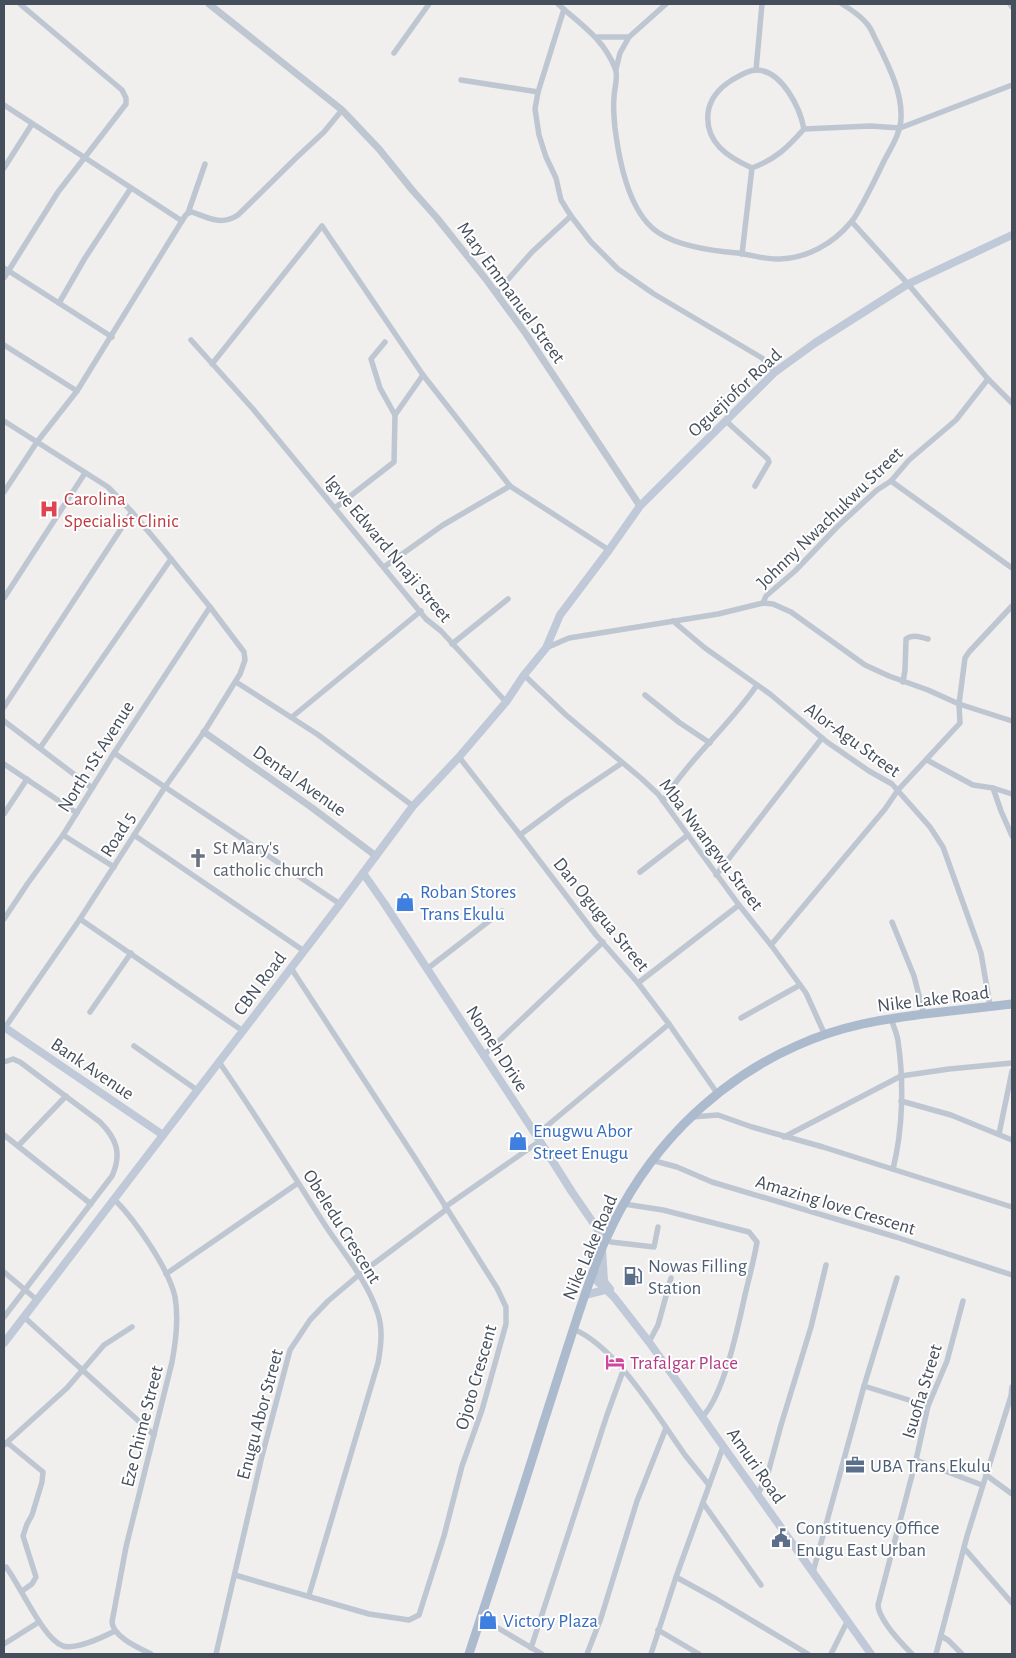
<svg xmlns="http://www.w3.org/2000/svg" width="1016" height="1658" font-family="'Alegreya Sans',sans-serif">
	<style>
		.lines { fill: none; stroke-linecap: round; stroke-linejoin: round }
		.minor { stroke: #bec7d1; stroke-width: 5.5 }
		.tertiary { stroke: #bec7d1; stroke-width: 7 }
		.secondary { stroke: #c0c9d8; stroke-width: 8 }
		.primary { stroke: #acbace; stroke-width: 9 }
		.labels { text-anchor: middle; stroke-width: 4; stroke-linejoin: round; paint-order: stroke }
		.street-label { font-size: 19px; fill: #454f5c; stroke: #fff }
		.health-label { font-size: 19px; fill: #be3a42; stroke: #fff; text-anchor: start }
		.worship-label { font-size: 19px; fill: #5b616d; stroke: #fff; text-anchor: start }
		.shop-label { font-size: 19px; fill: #366cbe; stroke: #fff; text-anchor: start }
		.service-label { font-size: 19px; fill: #4e5e75; stroke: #fff; text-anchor: start }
		.hotel-label { font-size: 19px; fill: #b23c85; stroke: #fff; text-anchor: start }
	</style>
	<rect width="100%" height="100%" fill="#f1eeee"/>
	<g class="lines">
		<g class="minor">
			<path d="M558,4C581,25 603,38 615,68C619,76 614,89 614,98C613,107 614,118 615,128C619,160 629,214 659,233C680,247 713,251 738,253C752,255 766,260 780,259C807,258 833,244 851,222C856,217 859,209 863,203C871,188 878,174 885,159C892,146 901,132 901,117C902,91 888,65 877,42C874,37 872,30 868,25C861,16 852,10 842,4"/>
			<path d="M1010,4L1012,7"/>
			<path d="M564,9L538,92L535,109L539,135L546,157L556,178L561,200L571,216L591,242L618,269L654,294L762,358L775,372"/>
			<path d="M598,37H629L666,4"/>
			<path d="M394,53L429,4"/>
			<path d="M616,69L620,53L629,37"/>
			<path d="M756,70L762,4"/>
			<path d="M461,80L538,92"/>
			<path d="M4,105L182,221"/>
			<path d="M4,168L32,124"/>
			<path d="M752,168C728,157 705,143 708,113C710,98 719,88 732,80C739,76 748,70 756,70C782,70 800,108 804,129"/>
			<path d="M188,213L205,164"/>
			<path d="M852,222L908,284L988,379L1012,403"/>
			<path d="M742,254L752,168C776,159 787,148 804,129L870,126L900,128L1012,85"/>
			<path d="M4,268L112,337"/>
			<path d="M4,278L58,192L126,104V98L122,90L20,4"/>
			<path d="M496,293L532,252L571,216"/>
			<path d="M59,303L85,258L131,188"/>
			<path d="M191,340L253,409L426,619L441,631L506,702"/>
			<path d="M4,345L77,391"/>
			<path d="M212,364L322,226L423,375L510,486L609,550"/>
			<path d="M395,415L423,375"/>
			<path d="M4,421L108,487L132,512L163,549L210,607L244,652L245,660L240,674L204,732L165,787L80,919L4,1029"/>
			<path d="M726,421L768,459L769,462L755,486"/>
			<path d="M891,481L1012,568"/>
			<path d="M4,492L37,442L77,391L185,216L188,213L192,212C209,218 221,226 238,215L296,158L324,132L342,110"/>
			<path d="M335,508L394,462L395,415L380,388L371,359L385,342"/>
			<path d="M384,567L443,525L510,486"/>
			<path d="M4,598L85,473"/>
			<path d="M763,603L766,596L795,571L838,526L877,490L891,481L909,460L956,420L988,379"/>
			<path d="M673,621L705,648L770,694L827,742L869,771L892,784L930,827L943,847L981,953L990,1006"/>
			<path d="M452,644L508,599"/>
			<path d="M546,648L569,638L718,614L763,603L773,604L791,612L865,665L889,676L928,690L959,704L1012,721"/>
			<path d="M524,675L566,715L642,779L658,794L739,905L771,945L806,993L825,1035"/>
			<path d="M236,682L317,734L413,806"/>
			<path d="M903,682L905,670L906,639C913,634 920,637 928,639"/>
			<path d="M645,695L680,723L710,743"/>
			<path d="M4,707L132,512"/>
			<path d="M292,717L421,611"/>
			<path d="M4,721L92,788"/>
			<path d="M40,748L171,559"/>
			<path d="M114,753L340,904"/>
			<path d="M459,757L520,835L596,935L638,983L669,1024L717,1093"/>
			<path d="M927,760L973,785L993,788L1012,794"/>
			<path d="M4,764L77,813"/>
			<path d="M993,788L1001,811L1012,836"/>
			<path d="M663,801C689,759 729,726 757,685"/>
			<path d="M4,814L27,779"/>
			<path d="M63,835L114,867"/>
			<path d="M134,835L304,951"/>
			<path d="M520,835L567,800L622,763"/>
			<path d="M640,872L688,835"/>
			<path d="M716,875L822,738"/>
			<path d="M4,919L28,883L63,835L114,753L210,607"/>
			<path d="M80,919L243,1031"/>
			<path d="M892,922L914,976L924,1015"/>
			<path d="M771,945L885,809L898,790L960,723L959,704L965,658L969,652L1012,606"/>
			<path d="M427,969L502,911"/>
			<path d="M638,983L739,905"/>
			<path d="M90,1012L131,953"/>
			<path d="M741,1018L800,985"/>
			<path d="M891,1018C893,1026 897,1033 898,1041C904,1082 903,1129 893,1169"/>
			<path d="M134,1046L197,1090"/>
			<path d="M483,1056L603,942"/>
			<path d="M4,1062L13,1059L20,1062L100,1122C117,1139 122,1154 112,1176L4,1317"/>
			<path d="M219,1062C256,1115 290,1170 325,1225C344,1254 367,1280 378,1314C383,1330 381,1346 378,1363L309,1595"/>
			<path d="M901,1101L951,1115L1012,1140"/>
			<path d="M692,1117L718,1115L752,1127L823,1147L1012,1207"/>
			<path d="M999,1134L1012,1071"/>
			<path d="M4,1135L91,1204"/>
			<path d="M536,1135L669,1024"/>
			<path d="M784,1137L901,1076L949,1069L1012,1063"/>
			<path d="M18,1146L66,1096"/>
			<path d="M651,1160L677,1167L712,1182L896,1237L1012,1275"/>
			<path d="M115,1200C135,1220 169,1269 175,1297C179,1319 176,1341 172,1362L126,1547L112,1622C113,1637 139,1648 151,1654"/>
			<path d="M624,1204L663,1210L749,1232L757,1242C754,1260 749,1278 745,1295C738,1327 724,1394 703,1416"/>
			<path d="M445,1207L540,1141"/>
			<path d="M605,1240L611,1242L654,1247L658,1227"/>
			<path d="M4,1272L37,1300"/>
			<path d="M166,1274L298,1183"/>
			<path d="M24,1317L154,1435"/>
			<path d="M573,1329C616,1346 658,1417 685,1455C693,1465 701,1475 709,1485"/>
			<path d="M649,1342L658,1325L671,1278"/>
			<path d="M864,1386L928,1406"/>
			<path d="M4,1443L9,1444L43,1472L42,1482L32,1515L27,1524L23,1536L36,1577L32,1584L22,1591"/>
			<path d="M4,1445L67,1388L104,1345L132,1327"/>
			<path d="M916,1460L982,1485"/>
			<path d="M986,1475L1012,1494"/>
			<path d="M758,1494L768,1473L781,1425L811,1327L826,1265"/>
			<path d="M703,1503L761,1585"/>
			<path d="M964,1548L1012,1603"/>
			<path d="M4,1567H6C20,1585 43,1639 63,1646C77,1650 103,1637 115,1631"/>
			<path d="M813,1572L864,1386L897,1278"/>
			<path d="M235,1575L369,1614L409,1620L419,1615L444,1536L462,1466L482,1410L506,1324V1307L497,1288L415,1158L291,968"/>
			<path d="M676,1577L716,1599L808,1654"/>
			<path d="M481,1618L542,1654"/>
			<path d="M658,1630L699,1654"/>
			<path d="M941,1636L948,1640L962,1654"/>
			<path d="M4,1644L39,1622"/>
			<path d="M531,1648L607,1415L623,1371"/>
			<path d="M216,1654L262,1456L290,1350L310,1320L328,1301L360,1274L447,1209"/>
			<path d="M587,1654L601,1618L637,1501L666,1428"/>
			<path d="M651,1654L676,1577L723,1447"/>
			<path d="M831,1654L847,1622"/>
			<path d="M912,1654C901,1643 879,1620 878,1605L916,1460L928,1406L947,1361L963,1301"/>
			<path d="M936,1654L967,1536L1011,1396L1012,1387"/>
		</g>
		<g class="tertiary">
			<path d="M209,4L342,110L379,149L413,191L437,218L485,278L526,334L640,506"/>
			<path d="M204,732L311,807L376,856"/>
		</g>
		<g class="secondary">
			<path d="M363,873L384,903L536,1135L572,1192L605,1240"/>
			<path d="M4,1027L163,1135"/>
			<path d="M602,1249L604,1281"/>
			<path d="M594,1269L610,1289"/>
			<path d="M592,1276L614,1297L649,1342L871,1654"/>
			<path d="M585,1295L605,1290"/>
			<path d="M4,1343L340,904L413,806L459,757L506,702L524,675L546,648L560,615L609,550L640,506L775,372L815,343L908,284L1012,235"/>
		</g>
		<path class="primary" d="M469,1654C494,1577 520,1499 544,1421C559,1375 573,1328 589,1283C595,1268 599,1253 606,1239C644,1153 711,1084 796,1046C842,1025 883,1019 933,1013C959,1010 986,1007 1012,1004"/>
	</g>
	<defs>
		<g id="hospital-bare" transform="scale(1.5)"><path d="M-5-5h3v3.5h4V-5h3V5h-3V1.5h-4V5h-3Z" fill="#e0444e" stroke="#fff" stroke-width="2.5" paint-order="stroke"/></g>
		<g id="church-bare" transform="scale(1.5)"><path d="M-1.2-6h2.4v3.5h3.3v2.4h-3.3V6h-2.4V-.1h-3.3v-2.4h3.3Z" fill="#6b7280" stroke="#fff" stroke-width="2.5" paint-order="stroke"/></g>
		<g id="shop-bare" transform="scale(1.5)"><path d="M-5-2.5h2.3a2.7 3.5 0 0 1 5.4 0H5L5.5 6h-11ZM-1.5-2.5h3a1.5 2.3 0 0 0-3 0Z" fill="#3f7fe0" stroke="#fff" stroke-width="2.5" paint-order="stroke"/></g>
		<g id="fuel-bare" transform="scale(1.5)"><path d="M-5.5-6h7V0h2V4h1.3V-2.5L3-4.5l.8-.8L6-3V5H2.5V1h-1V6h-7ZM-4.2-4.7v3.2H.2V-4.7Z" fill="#5c6f8a" stroke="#fff" stroke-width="2.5" paint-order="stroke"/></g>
		<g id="hotel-bare" transform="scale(1.5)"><path d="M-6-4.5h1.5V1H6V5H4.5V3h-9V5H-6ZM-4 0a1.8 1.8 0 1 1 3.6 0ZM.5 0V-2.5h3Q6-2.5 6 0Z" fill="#d1479c" stroke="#fff" stroke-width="2.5" paint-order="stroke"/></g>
		<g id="office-bare" transform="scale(1.5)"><path d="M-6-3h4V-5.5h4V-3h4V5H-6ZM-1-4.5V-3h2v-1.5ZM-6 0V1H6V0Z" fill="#5c6f8a" stroke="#fff" stroke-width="2.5" paint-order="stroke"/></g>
		<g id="civic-bare" transform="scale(1.5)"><path d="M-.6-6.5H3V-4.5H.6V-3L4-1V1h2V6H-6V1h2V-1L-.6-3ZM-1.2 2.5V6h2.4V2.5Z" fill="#5c6f8a" stroke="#fff" stroke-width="2.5" paint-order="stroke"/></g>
	</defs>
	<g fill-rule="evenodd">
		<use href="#hospital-bare" x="49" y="509"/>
		<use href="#church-bare" x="198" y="858"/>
		<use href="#shop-bare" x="405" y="902"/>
		<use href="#shop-bare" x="518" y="1141"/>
		<use href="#fuel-bare" x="633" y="1276"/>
		<use href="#hotel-bare" x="615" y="1362"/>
		<use href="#office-bare" x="855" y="1465"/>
		<use href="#civic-bare" x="781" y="1538"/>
		<use href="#shop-bare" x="488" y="1620"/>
	</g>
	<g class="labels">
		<g class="street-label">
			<text transform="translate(512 292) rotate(54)" y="7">Mary Emmanuel Street</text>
			<text transform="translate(734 392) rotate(-43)" y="7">Oguejiofor Road</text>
			<text transform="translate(829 517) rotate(-44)" y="7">Johnny Nwachukwu Street</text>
			<text transform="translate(389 548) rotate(50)" y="7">Igwe Edward Nnaji Street</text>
			<text transform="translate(853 739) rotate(36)" y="7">Alor-Agu Street</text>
			<text transform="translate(95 756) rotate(-58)" y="7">North 1St Avenue</text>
			<text transform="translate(300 780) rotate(35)" y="7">Dental Avenue</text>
			<text transform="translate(117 834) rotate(-58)" y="7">Road 5</text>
			<text transform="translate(712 844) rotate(53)" y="7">Mba Nwangwu Street</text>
			<text transform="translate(602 914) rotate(51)" y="7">Dan Ogugua Street</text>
			<text transform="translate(259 983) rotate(-53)" y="7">CBN Road</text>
			<text transform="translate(933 998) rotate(-7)" y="7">Nike Lake Road</text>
			<text transform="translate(498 1048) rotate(57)" y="7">Nomeh Drive</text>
			<text transform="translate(93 1068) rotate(34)" y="7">Bank Avenue</text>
			<text transform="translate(836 1204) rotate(17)" y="7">Amazing love Crescent</text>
			<text transform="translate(343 1226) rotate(58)" y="7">Obeledu Crescent</text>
			<text transform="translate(589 1247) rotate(-67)" y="7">Nike Lake Road</text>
			<text transform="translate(475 1377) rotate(-74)" y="7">Ojoto Crescent</text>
			<text transform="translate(921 1391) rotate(-73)" y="7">Isuofia Street</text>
			<text transform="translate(259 1414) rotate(-75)" y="7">Enugu Abor Street</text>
			<text transform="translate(141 1426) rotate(-76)" y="7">Eze Chime Street</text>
			<text transform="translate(757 1465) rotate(55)" y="7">Amuri Road</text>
		</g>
		<g class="health-label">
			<text x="64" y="505">Carolina<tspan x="64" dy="22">Specialist Clinic</tspan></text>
		</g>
		<g class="worship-label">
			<text x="213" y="854">St Mary's<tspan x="213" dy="22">catholic church</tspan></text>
		</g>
		<g class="shop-label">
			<text x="420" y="898">Roban Stores<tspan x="420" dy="22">Trans Ekulu</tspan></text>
			<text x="533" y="1137">Enugwu Abor<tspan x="533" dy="22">Street Enugu</tspan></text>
			<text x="503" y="1627">Victory Plaza</text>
		</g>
		<g class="service-label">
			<text x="648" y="1272">Nowas Filling<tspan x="648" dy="22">Station</tspan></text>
			<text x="870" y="1472">UBA Trans Ekulu</text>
			<text x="796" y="1534">Constituency Office<tspan x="796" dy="22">Enugu East Urban</tspan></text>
		</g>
		<g class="hotel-label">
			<text x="630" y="1369">Trafalgar Place</text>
		</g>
	</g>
	<rect width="1016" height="1658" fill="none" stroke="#454f5c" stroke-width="10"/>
</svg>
